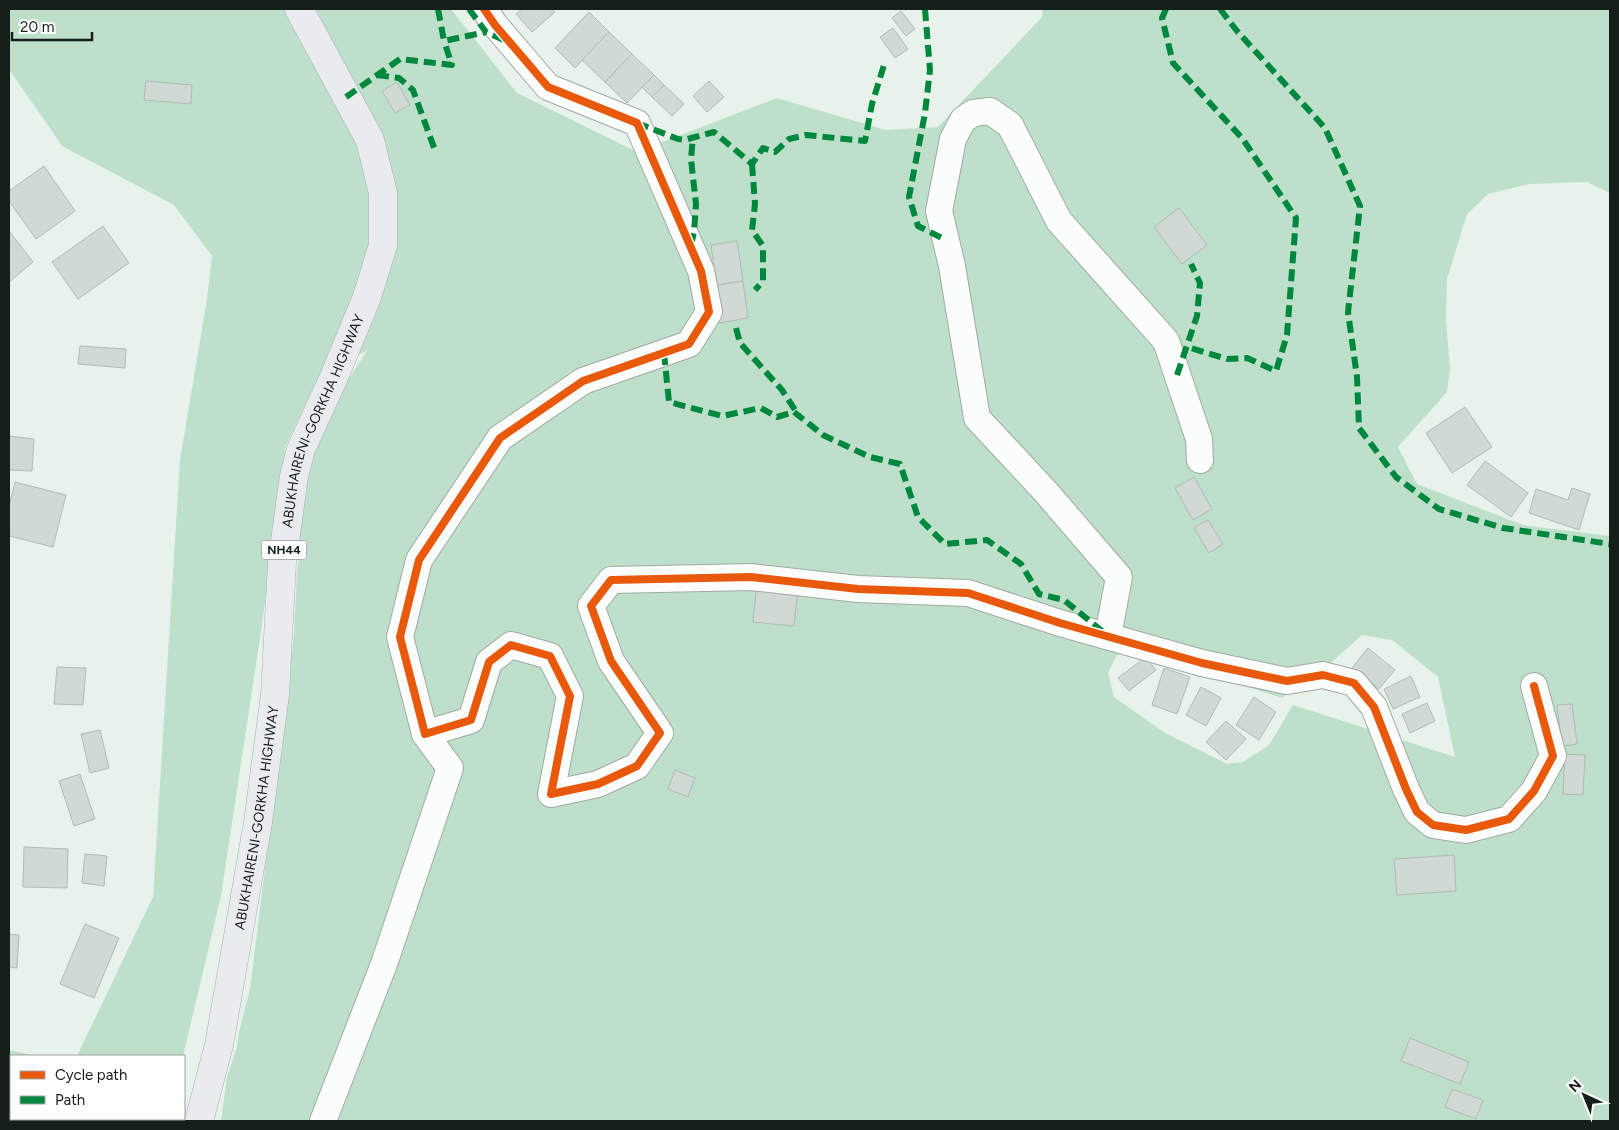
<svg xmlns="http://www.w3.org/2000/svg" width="1619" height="1130" font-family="Figtree,sans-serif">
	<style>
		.green { fill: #bee0ca; fill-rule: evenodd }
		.building { fill: #d0d9d3; stroke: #b1bab4 }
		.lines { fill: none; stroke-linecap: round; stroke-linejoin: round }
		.minor-casing { stroke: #a1a9a4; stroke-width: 28 }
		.primary-casing { stroke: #a8aeb3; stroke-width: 29 }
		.minor { stroke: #fbfdfc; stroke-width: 26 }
		.primary { stroke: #eaebef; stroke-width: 28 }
		.quiet { stroke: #00873e; stroke-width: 6; stroke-dasharray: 12 6; stroke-linecap: butt }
		.cycleway-casing { stroke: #fefefe; stroke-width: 11 }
		.cycleway { stroke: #e8590c; stroke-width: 8 }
		.labels { text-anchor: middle; stroke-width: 4; stroke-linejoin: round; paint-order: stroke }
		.shield { fill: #fefefe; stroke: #5c615e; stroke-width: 1 }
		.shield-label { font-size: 12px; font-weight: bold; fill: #161e19 }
		.street-label { font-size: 14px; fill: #161e19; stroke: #fefefe }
	</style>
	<rect width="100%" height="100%" fill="#e7f2ea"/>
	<g class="green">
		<path d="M9,9H451L517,93L637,152L777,98L886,130L938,127L1042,17L1043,9H1610V193L1587,182L1529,184L1488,194L1467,214L1447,279L1446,320L1450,369L1447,392L1398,447L1417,484L1523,525L1610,536V1121H221L227,1077L237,1047L239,1032L250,989L294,635L297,571L301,544L296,534L309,439L367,351L322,370L286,445L261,631L221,896L183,1056H77L153,897L180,460L207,299L212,256L174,205L62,146L9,69ZM1362,635L1392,640L1438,677L1455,757L1293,705L1269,745L1243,762L1227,764L1165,733L1114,697L1108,673L1117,655L1134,650L1282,698L1324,669Z"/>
		<path d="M9,1050L36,1056H11V1119H167V1121H9Z"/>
	</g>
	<g class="building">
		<path d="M522,9H552L555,12L532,32L516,14Z"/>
		<path d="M901,11L915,29L906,36L892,18Z"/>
		<path d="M589,12L609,32L575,68L555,48Z"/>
		<path d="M893,28L908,49L895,58L880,37Z"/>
		<path d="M609,32L632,54L605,82L582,60Z"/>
		<path d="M632,54L654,75L627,103L605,82Z"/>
		<path d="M654,75L664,85L652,97L642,87Z"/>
		<path d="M146,81L192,85L191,104L144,100Z"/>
		<path d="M709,81L724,97L707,112L693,96Z"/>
		<path d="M397,82L410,105L395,113L382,91Z"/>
		<path d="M664,85L684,104L672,116L652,97Z"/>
		<path d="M44,166L75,211L36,239L9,201V191Z"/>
		<path d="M1179,208L1207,245L1182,264L1154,227Z"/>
		<path d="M103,226L129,263L78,299L52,262Z"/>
		<path d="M9,231L33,262L9,282Z"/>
		<path d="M737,241L743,281L717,285L711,245Z"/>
		<path d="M743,281L748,318L719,323L713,286Z"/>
		<path d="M80,346L126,349L125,368L78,364Z"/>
		<path d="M1465,407L1492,447L1452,473L1426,433Z"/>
		<path d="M9,436L34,439L32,471L9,470Z"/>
		<path d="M1485,461L1528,493L1511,517L1467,485Z"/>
		<path d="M1194,477L1212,509L1193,520L1175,488Z"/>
		<path d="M15,482L66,495L53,547L9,536V506Z"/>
		<path d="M1572,488L1590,494L1579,530L1529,513L1536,489L1568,500Z"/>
		<path d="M1208,520L1223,544L1209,553L1194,528Z"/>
		<path d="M757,583L798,587L794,626L753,622Z"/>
		<path d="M1368,648L1395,670L1379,689L1352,668Z"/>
		<path d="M1146,657L1156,670L1129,691L1118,678Z"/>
		<path d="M57,667L86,668L83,705L54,704Z"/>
		<path d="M1164,668L1190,677L1177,714L1152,705Z"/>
		<path d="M1411,676L1420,697L1393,709L1384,689Z"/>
		<path d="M1201,687L1221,698L1206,726L1186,715Z"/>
		<path d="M1254,697L1276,712L1259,740L1236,725Z"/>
		<path d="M1427,703L1435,721L1410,733L1402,714Z"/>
		<path d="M1572,704L1577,744L1562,746L1557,705Z"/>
		<path d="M1226,721L1246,739L1226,760L1206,742Z"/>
		<path d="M100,730L109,768L90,773L81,734Z"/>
		<path d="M1565,754L1585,755L1583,795L1563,794Z"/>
		<path d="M675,770L695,778L688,797L668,789Z"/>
		<path d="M80,774L95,819L74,826L59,781Z"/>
		<path d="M24,847L68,849L67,888L23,887Z"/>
		<path d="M85,854L107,856L104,886L82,883Z"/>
		<path d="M1454,855L1456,891L1397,895L1394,859Z"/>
		<path d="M85,924L119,938L94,998L60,984Z"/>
		<path d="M9,934L19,935L17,968L9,967Z"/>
		<path d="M1410,1038L1469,1062L1460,1084L1401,1061Z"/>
		<path d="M1452,1089L1483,1100L1476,1119L1445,1107Z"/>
	</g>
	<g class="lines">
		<g class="minor-casing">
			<g id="minor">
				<path d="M484,9L495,25L548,87L637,123L701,271L709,312L689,344L583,381L500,438L419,560L400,637L425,734L471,720L489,662L511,645L550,656L570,696L551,794L598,784L637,766L660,733L611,661L591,606L611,580L751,577L858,589L968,593L1060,623L1202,663L1287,681L1323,675L1354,683L1374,707L1406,789L1417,812L1433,825L1466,830L1509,819L1534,791L1553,756L1534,686"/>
				<path d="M1108,636L1119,577L1045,491L977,418L952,266L939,211L953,139L963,120L973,113L990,111L1010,125L1059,221L1166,341L1199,439L1200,460"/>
				<path d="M323,1121L384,964L450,768L425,734"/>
			</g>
		</g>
		<g class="primary-casing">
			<g id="primary">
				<path id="s1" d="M199,1121L219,1045L258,822L275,694L282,563L294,476L301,449L334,377L367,297L383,245V193L370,140L299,9"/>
			</g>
		</g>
		<use href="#minor" class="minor"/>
		<use href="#primary" class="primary"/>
		<g class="quiet">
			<path d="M438,9L444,41L486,32"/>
			<path d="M469,9L486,32L506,41"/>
			<path d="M925,9L930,70L925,113L909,197L918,226L946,240"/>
			<path d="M1166,9L1162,18L1173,63L1242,138L1296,218L1287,335L1276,371L1247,358L1227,359L1187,347"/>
			<path d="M1220,9L1237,31L1325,128L1360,206L1348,312L1357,377L1359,428L1396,477L1439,509L1503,528L1610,544"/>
			<path d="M377,75L399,78L413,90L436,153"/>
			<path d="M346,97L400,59L452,65L444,41"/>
			<path d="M637,123L678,139L684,140L714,132L752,164L763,148L775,152L789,139L806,135L865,141L872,104L884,65"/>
			<path d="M752,164L755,204L752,230L763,246V281L755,290"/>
			<path d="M691,245L694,232L696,204L691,159L693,136"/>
			<path d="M736,328L740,343L782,390L799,416"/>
			<path d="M664,353L669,402L722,416L761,408L777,417L794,412L823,435L870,457L900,464L918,517L945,544L987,540L1021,564L1039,594L1064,600L1102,631"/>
			<path d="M1177,375L1197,316L1200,283L1191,264"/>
		</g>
		<g class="cycleway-casing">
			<path id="cycleway" d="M484,9L495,25L548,87L637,123L701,271L709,312L689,344L583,381L500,438L419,560L400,637L425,734L471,720L489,662L511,645L550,656L570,696L551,794L598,784L637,766L660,733L611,661L591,606L611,580L751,577L858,589L968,593L1060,623L1202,663L1287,681L1323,675L1354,683L1374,707L1406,789L1417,812L1433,825L1466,830L1509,819L1534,791L1553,756L1534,686"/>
		</g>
		<use href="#cycleway" class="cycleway"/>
	</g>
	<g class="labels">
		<rect class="shield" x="261.5" y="540.5" width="45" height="19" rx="4"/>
		<g class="shield-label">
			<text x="284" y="554">NH44</text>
		</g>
		<g class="street-label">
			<text dy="5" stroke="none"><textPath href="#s1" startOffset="714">ABUKHAIRENI-GORKHA HIGHWAY</textPath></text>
			<text dy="5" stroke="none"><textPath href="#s1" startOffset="309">ABUKHAIRENI-GORKHA HIGHWAY</textPath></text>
		</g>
	</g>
	<rect width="1619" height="1130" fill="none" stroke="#161e19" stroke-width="20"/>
	<rect x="10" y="1055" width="175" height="65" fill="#fefefe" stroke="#a1a4a2"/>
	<rect x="20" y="1071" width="25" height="8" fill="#e8590c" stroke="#a1a4a2"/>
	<text x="55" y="1080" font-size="15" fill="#161e19">Cycle path</text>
	<rect x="20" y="1096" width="25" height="8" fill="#00873e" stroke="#a1a4a2"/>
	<text x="55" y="1105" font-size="15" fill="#161e19">Path</text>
	<g transform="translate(1584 1095) rotate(316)" stroke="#fefefe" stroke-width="4" paint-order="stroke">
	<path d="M0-4L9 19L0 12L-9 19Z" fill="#161e19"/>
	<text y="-8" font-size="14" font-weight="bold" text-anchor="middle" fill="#161e19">N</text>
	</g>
	<path d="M12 32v8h80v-8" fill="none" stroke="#161e19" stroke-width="2.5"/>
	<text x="20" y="32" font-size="15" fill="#161e19" stroke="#fefefe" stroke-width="4" paint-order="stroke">20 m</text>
</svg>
